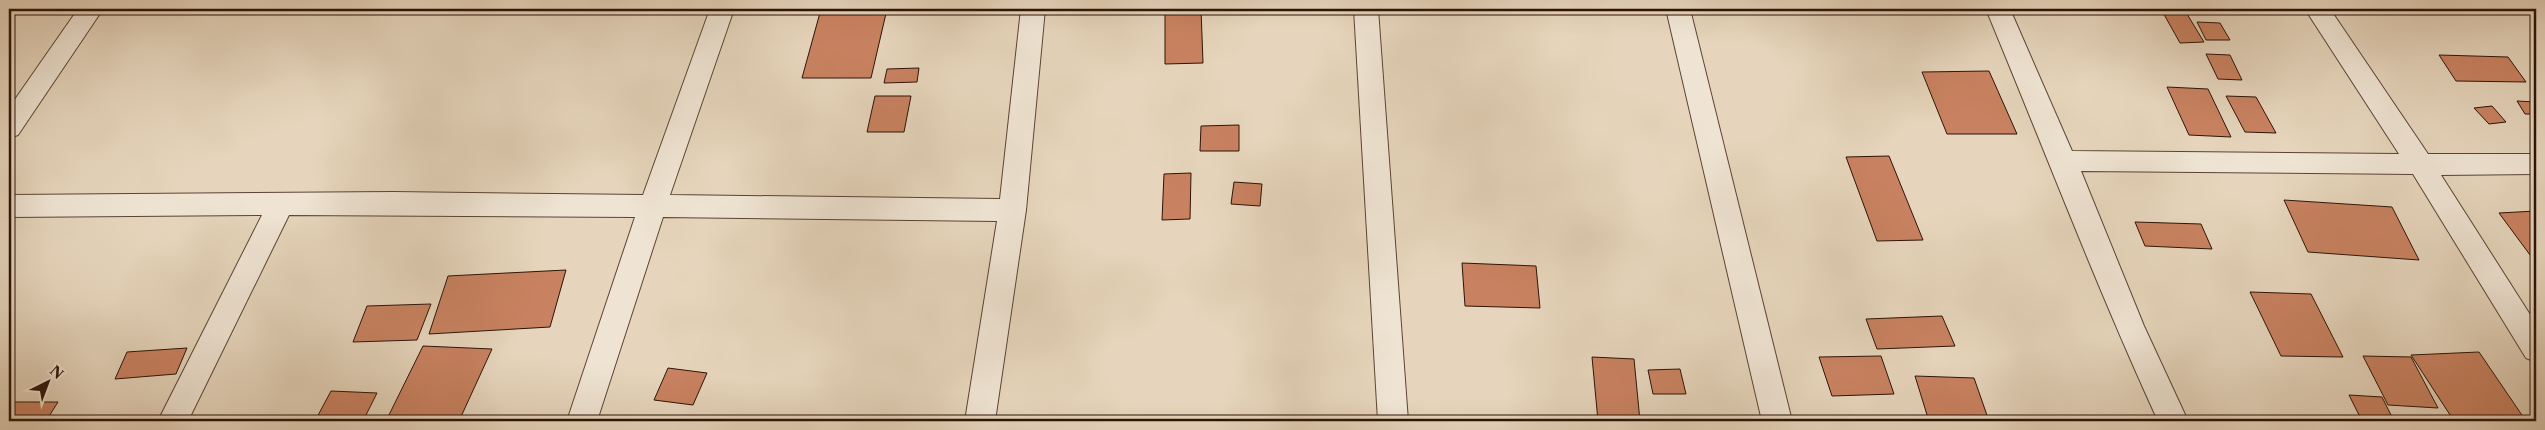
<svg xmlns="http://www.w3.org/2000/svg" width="2545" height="430" font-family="'Libre Caslon Text',serif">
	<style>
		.building { fill: #c98261; stroke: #2c1307 }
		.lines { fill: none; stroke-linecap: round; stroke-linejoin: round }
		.minor-casing { stroke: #5a4434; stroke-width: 2 }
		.minor { fill: #efe4d3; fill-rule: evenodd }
	</style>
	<rect width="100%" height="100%" fill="#e6d5bc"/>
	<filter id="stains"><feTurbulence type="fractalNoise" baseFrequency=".004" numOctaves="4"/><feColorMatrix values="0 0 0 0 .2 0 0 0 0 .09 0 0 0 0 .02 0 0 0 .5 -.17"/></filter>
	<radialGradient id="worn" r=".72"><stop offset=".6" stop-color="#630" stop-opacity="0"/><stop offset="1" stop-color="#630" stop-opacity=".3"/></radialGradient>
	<g class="building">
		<path d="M821,9H887L871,78H802Z"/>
		<path d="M1165,9H1201L1203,63L1165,64Z"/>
		<path d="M2161,9H2184L2204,42L2180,43Z"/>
		<path d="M2197,22L2220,23L2230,40H2206Z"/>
		<path d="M2206,54L2230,55L2242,80L2218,79Z"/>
		<path d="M2439,55L2508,57L2526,82L2456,81Z"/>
		<path d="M919,68L917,82L884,83L887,69Z"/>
		<path d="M1989,71L2017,134H1947L1922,72Z"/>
		<path d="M2167,87L2208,89L2231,137L2189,135Z"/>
		<path d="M875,96H911L904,132H867Z"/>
		<path d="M2226,96L2256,97L2276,133L2245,132Z"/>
		<path d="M2517,101L2536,102V114H2525Z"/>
		<path d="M2492,106L2506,122L2489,124L2474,108Z"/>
		<path d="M1239,125V151H1200L1201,126Z"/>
		<path d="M1889,156L1923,240L1877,241L1846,157Z"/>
		<path d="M1191,173L1190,219L1162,220L1164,174Z"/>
		<path d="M1234,182L1262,184L1260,206L1231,204Z"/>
		<path d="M2284,200L2392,207L2419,260L2308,252Z"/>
		<path d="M2536,211V263L2499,213Z"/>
		<path d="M2135,222L2201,224L2212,249L2145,246Z"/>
		<path d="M1462,263L1536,266L1540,308L1465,306Z"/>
		<path d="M566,270L550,327L429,334L448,276Z"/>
		<path d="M2250,292L2311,294L2343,357L2281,356Z"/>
		<path d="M431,304L417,340L353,342L367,306Z"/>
		<path d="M1942,316L1955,346L1877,349L1866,319Z"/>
		<path d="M423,346L492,349L459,421H386Z"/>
		<path d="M187,348L176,374L115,379L127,352Z"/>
		<path d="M2479,352L2526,421H2454L2411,355Z"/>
		<path d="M1881,356L1894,394L1832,396L1819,357Z"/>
		<path d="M2363,356L2411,357L2438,408L2388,405Z"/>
		<path d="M1592,357L1634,359L1640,421H1598Z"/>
		<path d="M668,368L707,373L693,405L654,400Z"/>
		<path d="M1680,369L1686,394H1653L1648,370Z"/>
		<path d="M1915,376L1974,378L1989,421H1916L1915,418H1928Z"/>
		<path d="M331,391L377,393L363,421H315Z"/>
		<path d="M2349,395L2382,397L2394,421H2362Z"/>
		<path d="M9,402H58L46,421H9Z"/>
		<path d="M750,416L778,420L747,421Z"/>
		<path d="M2401,417L2440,418L2442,421H2403Z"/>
	</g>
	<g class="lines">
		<g class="minor-casing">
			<g id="minor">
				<path d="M78,9H103L18,135L9,138V108Z"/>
				<path d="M710,9H734L670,195L1000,199L1021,9H1045L1026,210L995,421H965L997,221L663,217L597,421H567L635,217L289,215L188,421H158L262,215L9,217V195L393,192L643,195Z"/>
				<path d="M1354,9H1378L1408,421H1378Z"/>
				<path d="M1666,9H1690L1792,421H1762Z"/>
				<path d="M1986,9H2010L2072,151L2399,154L2305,9H2330L2428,154H2536V174L2441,175L2536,324V362L2526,358L2413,174L2081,171L2144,326L2188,421H2158C2096,286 2043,146 1986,9Z"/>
			</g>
		</g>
		<use href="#minor" class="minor"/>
	</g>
	<rect width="2545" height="430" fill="none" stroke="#e6d5bc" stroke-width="30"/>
	<rect x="10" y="10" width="2525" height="410" fill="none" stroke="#2c1307" stroke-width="2.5"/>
	<rect x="15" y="15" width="2515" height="400" fill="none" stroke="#2c1307"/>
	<g transform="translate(48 382) rotate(42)" stroke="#efe4d3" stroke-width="4" paint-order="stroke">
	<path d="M0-4L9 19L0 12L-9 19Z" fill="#2c1307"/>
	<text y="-8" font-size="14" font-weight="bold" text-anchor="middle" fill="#2c1307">N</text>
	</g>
	<rect width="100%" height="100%" filter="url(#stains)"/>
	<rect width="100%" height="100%" fill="url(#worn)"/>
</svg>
